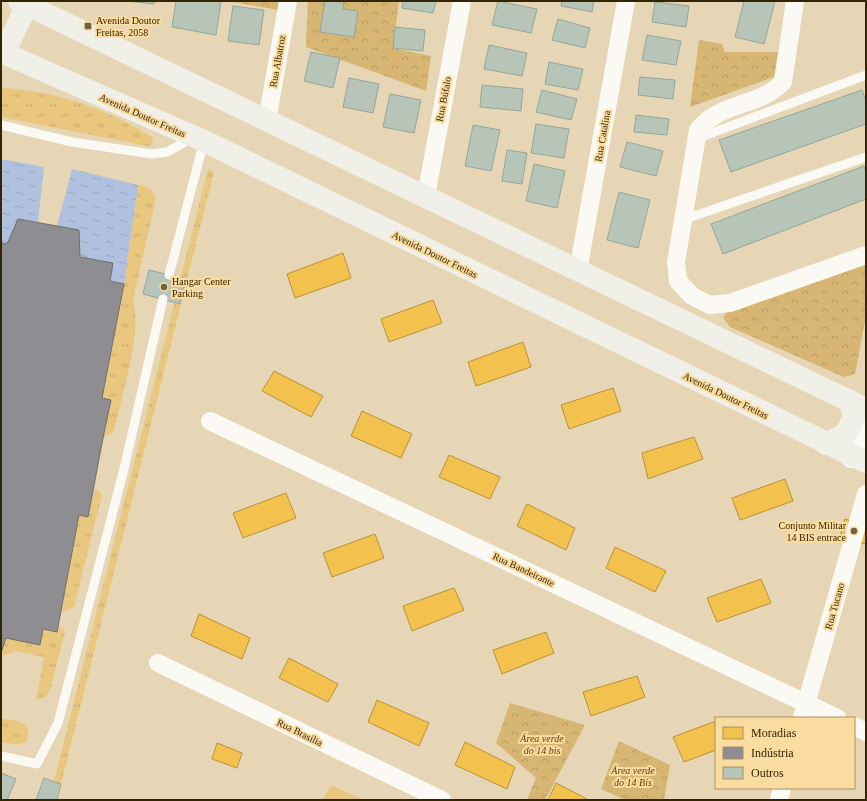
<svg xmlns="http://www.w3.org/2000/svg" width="867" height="801" font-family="'Times New Roman',serif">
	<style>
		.grass { fill: url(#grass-tufts) }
		.forest { fill: url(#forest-crowns) }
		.pitch { fill: #e9c77f }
		.water { fill: url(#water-ripples) }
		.homes { fill: #f2c14e; stroke: #b99238 }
		.industry { fill: #8d8d92; stroke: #726e67 }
		.building { fill: #b6c5b8; stroke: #94a698 }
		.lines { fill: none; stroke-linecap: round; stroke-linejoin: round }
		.service { stroke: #fbf9f4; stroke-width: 9 }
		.minor { stroke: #fbf9f4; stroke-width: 18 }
		.tertiary { stroke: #fbf9f4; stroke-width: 22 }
		.secondary { stroke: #f0f0e9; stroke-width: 22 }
		.poi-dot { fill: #726241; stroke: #fbdca0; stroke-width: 1.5 }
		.labels { text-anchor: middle; stroke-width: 4; stroke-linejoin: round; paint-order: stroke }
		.poi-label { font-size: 10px; fill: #332403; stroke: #fbdca0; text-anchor: start }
		.street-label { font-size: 10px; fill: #332403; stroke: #fbdca0 }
		.park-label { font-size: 10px; font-style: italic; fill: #58410c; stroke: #fbdca0 }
	</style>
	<defs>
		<pattern id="grass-tufts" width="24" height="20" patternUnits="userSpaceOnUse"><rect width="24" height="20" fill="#e9c77f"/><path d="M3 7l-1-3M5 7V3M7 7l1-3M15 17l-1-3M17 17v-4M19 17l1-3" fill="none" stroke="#c8ab6c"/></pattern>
		<pattern id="forest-crowns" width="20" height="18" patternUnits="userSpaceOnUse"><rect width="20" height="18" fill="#d6b672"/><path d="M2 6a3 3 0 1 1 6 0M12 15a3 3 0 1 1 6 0" fill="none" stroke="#b89c61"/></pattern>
		<pattern id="water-ripples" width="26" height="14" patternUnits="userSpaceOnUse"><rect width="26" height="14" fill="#b0c1e0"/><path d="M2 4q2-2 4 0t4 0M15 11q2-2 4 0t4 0" fill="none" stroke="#98a6bf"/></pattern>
	</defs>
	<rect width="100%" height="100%" fill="#e6d6b5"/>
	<g class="grass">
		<path d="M1,88C56,91 105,108 152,137L153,141L151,145L147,146L1,117Z"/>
		<path d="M208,169L214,172L61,784L54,781Z"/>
		<path d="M138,185C148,187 153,188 156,199L133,300C142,331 124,387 117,419L113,432L103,438L111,400L102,398L124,284Z"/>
		<path d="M94,489L98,490L102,495L74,607L61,612L79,515L88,517Z"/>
		<path d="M58,624L65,632L50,690L46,697L36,700L44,657L17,651L1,656V653L6,638L39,645L43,629L57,632Z"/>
		<path d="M1,718C16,721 35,721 26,742L17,745L1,742Z"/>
	</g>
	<g class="forest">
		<path d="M228,1H280L278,10Z"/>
		<path d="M308,1H399L393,48L431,56L426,91L306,47Z"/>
		<path d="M699,40L722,44L725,52H778L774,77L690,107Z"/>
		<path d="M866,262V316L855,374L844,377L730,327L723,318L728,309Z"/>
		<path d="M510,703L585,725L545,800H527L536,778L496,743Z"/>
		<path d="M619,741L670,765L664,800H625L601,789Z"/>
	</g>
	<path class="pitch" d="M331,785L364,800H323Z"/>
	<g class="water">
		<path d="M1,159L44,167L38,223L18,219L7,244L1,243Z"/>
		<path d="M72,169L138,185L124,284L110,281L113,263L80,257L79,230L57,226Z"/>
	</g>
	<g class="homes">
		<path d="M343,253L351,278L295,298L287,274Z"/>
		<path d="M433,300L442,323L389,342L381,319Z"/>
		<path d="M523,342L531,367L476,386L468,362Z"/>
		<path d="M274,371L323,396L311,417L262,391Z"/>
		<path d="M613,388L621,411L569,429L561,405Z"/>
		<path d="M362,411L412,434L401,458L351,436Z"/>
		<path d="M694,437L703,459L648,479L642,453Z"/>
		<path d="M449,455L500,477L490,499L439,477Z"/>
		<path d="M785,479L793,501L740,520L732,498Z"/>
		<path d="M286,493L296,518L243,538L233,513Z"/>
		<path d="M527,504L575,528L566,550L517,526Z"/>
		<path d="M845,519L866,525V544L840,537Z"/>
		<path d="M375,534L384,558L332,577L323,553Z"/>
		<path d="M615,547L666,571L655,592L606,568Z"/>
		<path d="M761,579L771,603L717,622L707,598Z"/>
		<path d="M454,588L464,610L412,631L403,606Z"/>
		<path d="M199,614L250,638L242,659L191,636Z"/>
		<path d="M546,632L554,653L502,674L493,650Z"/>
		<path d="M289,658L338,684L328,702L279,678Z"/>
		<path d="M637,676L645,697L591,716L583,692Z"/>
		<path d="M377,700L429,723L419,746L368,722Z"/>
		<path d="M716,721V750L684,762L673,737Z"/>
		<path d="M465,742L515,767L507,789L455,765Z"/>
		<path d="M217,743L242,753L237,768L212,759Z"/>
		<path d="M556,783L589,800H548Z"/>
	</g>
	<path class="industry" d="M18,219L79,230L80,257L113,263L110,281L124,284L102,398L111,400L103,438L88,517L79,515L57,632L43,629L40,645L6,638L1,653V243L7,244Z"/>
	<g class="building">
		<path d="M127,1H155L154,4Z"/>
		<path d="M176,1H221L216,35L172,27Z"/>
		<path d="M325,1L344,2L343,9L358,11L354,37L320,32Z"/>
		<path d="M403,1H436L433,13L402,8Z"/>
		<path d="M498,1L537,9L531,33L492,25Z"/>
		<path d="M562,1H594L592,12L561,6Z"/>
		<path d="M744,1H775L764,44L735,37Z"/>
		<path d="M655,2L689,6L686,27L652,22Z"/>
		<path d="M233,6L264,10L259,45L228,41Z"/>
		<path d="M558,19L590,28L585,48L552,40Z"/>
		<path d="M395,27L425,30L423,51L393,48Z"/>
		<path d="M647,35L681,41L676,65L642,60Z"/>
		<path d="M489,45L527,53L522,76L484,69Z"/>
		<path d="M311,52L340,58L333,88L304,81Z"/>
		<path d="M549,62L583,69L578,90L545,84Z"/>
		<path d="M640,77L675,80L673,99L638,95Z"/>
		<path d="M349,78L379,84L373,113L343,107Z"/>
		<path d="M482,85L523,89L521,111L480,107Z"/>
		<path d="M542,90L577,99L571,120L536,112Z"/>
		<path d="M862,90L866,101V124L731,172L719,140Z"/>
		<path d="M390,94L421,100L414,133L383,127Z"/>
		<path d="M636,115L669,119L667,135L634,132Z"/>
		<path d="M536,124L569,129L564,158L531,153Z"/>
		<path d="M473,125L500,130L491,171L465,166Z"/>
		<path d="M627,142L663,151L656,176L620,167Z"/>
		<path d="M507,150L527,153L522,184L502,181Z"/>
		<path d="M534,164L565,171L557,208L526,201Z"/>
		<path d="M864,166L866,173V199L723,254L711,224Z"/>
		<path d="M619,192L650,200L638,248L607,240Z"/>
		<path d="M149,270L186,279L180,304L143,294Z"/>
		<path d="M1,773L16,779L7,800H1Z"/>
		<path d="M44,778L61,784L57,800H36Z"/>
	</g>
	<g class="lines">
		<g class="service">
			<path d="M1,125L72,142L152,154L167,152L192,138"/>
			<path d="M696,139L866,75"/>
			<path d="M682,220L866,157"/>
			<path d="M169,275L204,141"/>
			<path d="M1,756L37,764L58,723L124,469L163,299"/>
		</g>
		<g class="minor">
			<path d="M795,1L783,82C760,107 719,102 698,130L676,262L678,281L692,296L710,305L730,303L866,255"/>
			<path d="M267,121L288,1"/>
			<path d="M426,196L462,1"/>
			<path d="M578,271L626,1"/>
			<path d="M210,421L837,718"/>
			<path d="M158,663L442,800"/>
			<path d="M802,718L866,494"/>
			<path d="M854,726L866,732"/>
			<path d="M779,800L782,788"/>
		</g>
		<path class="tertiary" d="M852,457L866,415"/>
		<g class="secondary">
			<path d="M19,1L866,409"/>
			<path d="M1,52L204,141L866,462"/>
			<path d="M4,53L29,1"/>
			<path d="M826,444L845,434L854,418L850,401"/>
		</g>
	</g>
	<g class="poi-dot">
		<rect x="84" y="22" width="8" height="8" rx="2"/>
		<circle cx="164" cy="287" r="4"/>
		<circle cx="854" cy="531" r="4"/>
	</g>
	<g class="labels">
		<g class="poi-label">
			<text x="96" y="24">Avenida Doutor<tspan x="96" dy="12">Freitas, 2058</tspan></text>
			<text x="172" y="285">Hangar Center<tspan x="172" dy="12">Parking</tspan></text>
			<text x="846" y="529" text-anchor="end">Conjunto Militar<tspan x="846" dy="12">14 BIS entrace</tspan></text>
		</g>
		<g class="street-label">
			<text transform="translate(277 61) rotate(-80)" y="4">Rua Albatroz</text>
			<text transform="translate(443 99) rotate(-79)" y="4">Rua Búfalo</text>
			<text transform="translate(143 115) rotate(24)" y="4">Avenida Doutor Freitas</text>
			<text transform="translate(602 136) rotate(-80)" y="4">Rua Catalina</text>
			<text transform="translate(435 254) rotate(26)" y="4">Avenida Doutor Freitas</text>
			<text transform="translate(726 395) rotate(26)" y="4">Avenida Doutor Freitas</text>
			<text transform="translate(524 569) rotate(25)" y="4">Rua Bandeirante</text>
			<text transform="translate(834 606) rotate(-74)" y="4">Rua Tucano</text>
			<text transform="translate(300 732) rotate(26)" y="4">Rua Brasília</text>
		</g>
		<g class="park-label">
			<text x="542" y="742">Área verde<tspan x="542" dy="12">do 14 bis</tspan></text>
			<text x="633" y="774">Área verde<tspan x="633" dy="12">do 14 Bis</tspan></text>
		</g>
	</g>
	<rect width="867" height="801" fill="none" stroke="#332403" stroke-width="4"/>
	<rect x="715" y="717" width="140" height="72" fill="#fbdca0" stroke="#ab9261"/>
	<rect x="723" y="727" width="20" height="12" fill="#f2c14e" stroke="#ab9261"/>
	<text x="751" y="737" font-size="12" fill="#332403">Moradias</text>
	<rect x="723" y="747" width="20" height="12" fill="#8d8d92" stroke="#ab9261"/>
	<text x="751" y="757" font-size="12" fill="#332403">Indústria</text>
	<rect x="723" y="767" width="20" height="12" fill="#b6c5b8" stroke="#ab9261"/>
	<text x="751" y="777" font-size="12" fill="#332403">Outros</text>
</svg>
